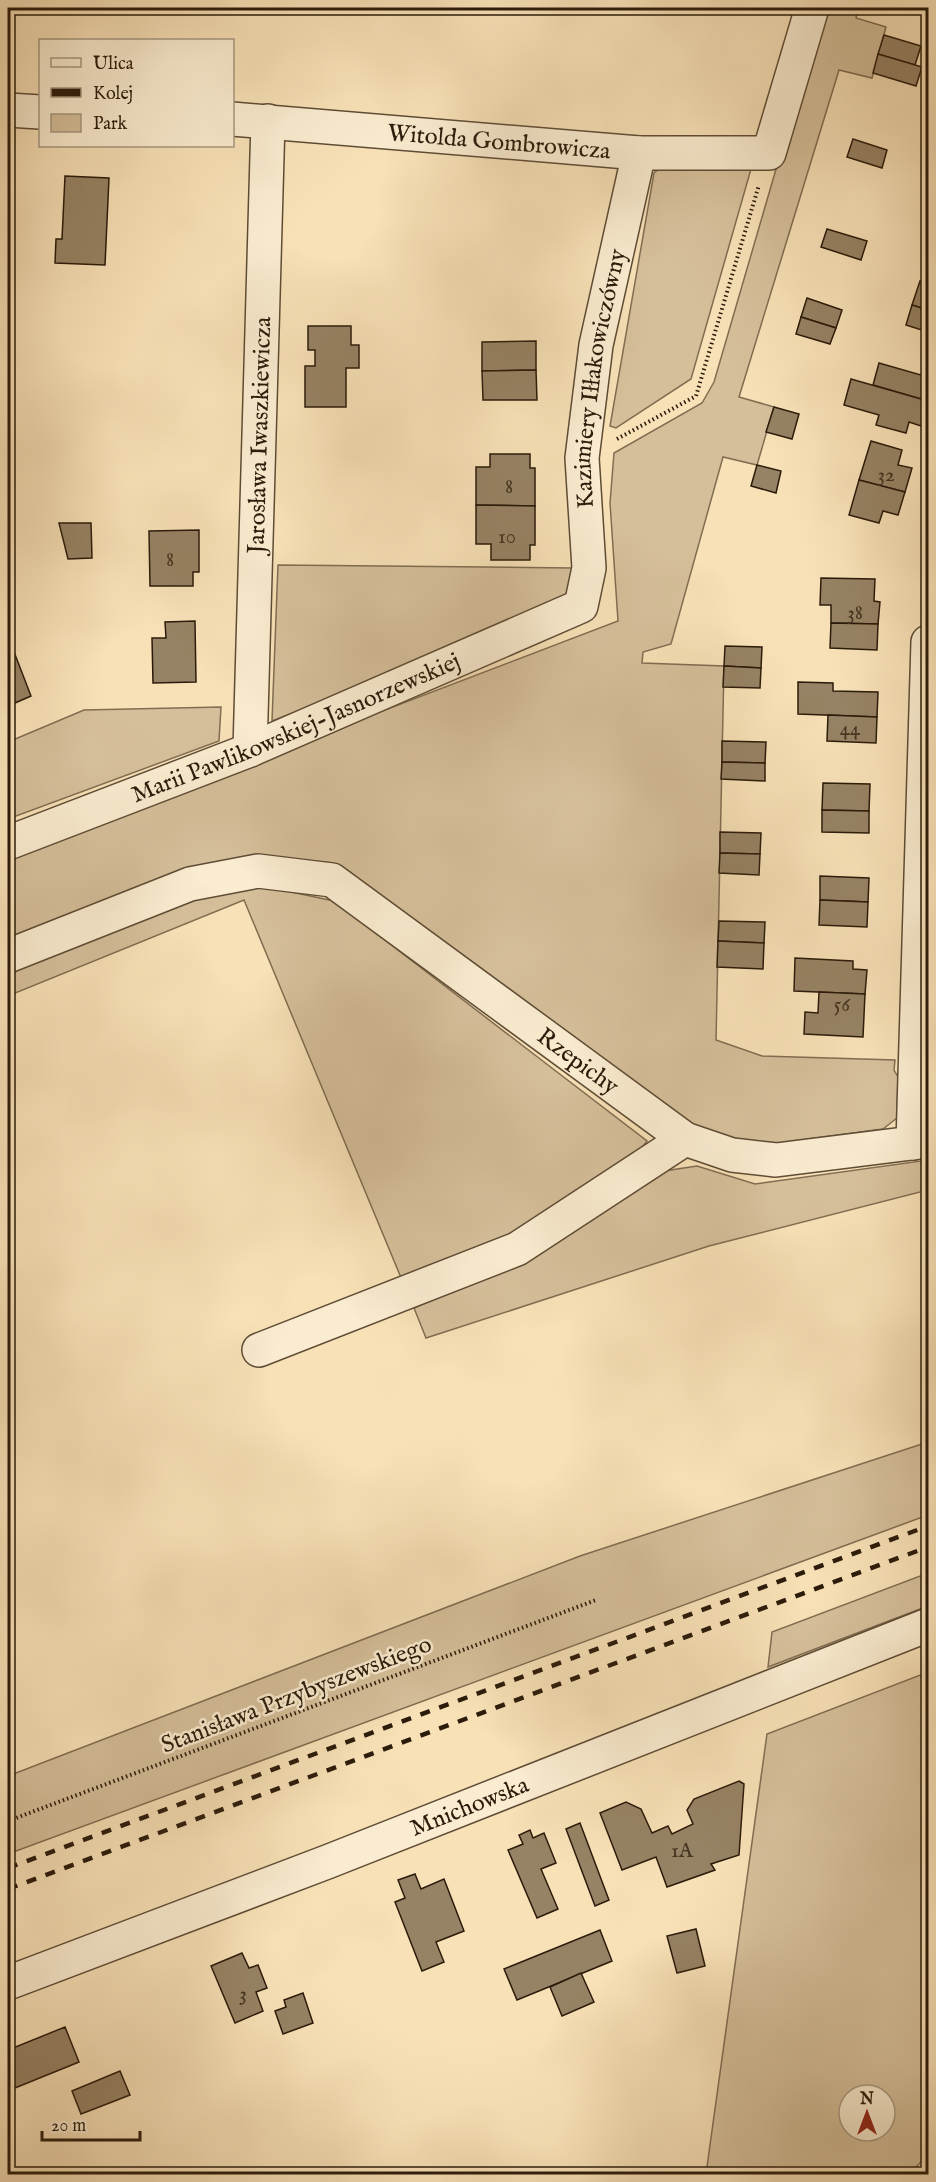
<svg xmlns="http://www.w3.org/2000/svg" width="936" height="2182" font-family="'IM FELL English',serif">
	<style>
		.green { fill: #d5bf9a; stroke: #806d52; stroke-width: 1.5; fill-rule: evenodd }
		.building { fill: #968264; stroke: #2b1b0a; stroke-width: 1.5 }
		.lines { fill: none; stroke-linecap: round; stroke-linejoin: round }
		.minor-casing { stroke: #5e4c35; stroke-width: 36 }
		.path { stroke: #2b1b0a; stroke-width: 4; stroke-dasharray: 1.5 3; stroke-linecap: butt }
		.minor { stroke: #faecd0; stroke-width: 33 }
		.rail { stroke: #2b1b0a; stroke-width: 4.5; stroke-dasharray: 10 10; stroke-linecap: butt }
		.labels { text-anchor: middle; stroke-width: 5; stroke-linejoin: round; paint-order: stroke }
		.number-label { font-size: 21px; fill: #463520 }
		.street-label { font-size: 24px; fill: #2b1b0a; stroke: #faecd0 }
	</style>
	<rect width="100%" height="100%" fill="#f8e1b7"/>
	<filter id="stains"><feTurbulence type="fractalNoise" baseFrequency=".00333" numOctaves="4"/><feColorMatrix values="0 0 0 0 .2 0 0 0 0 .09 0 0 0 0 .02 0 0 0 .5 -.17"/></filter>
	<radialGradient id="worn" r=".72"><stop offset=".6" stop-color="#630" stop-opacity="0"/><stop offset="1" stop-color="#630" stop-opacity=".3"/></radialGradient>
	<g class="green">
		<path d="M823,8H858L856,18L886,27L872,78L839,70L739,397L774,407L757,465L723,457L671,644L643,652L642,663L724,666L716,1040L762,1056L895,1060L894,1070L898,1077L897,1118L883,1129L771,1144L737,1139L693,1125L417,927L333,863L254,855L181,871L8,941V854L618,621L610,503L614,453L702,403L714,382Z"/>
		<path d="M672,159L753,162L691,379L616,428L610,426L654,173Z"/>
		<path d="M278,565L572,568L571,604L272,721Z"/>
		<path d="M221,707L219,741L8,819V742L84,710Z"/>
		<path d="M253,884L334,901L647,1141L636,1156L509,1239L402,1280L244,900L8,996V969L185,899Z"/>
		<path d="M928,1160V1190L709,1246L426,1338L414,1308L530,1258L664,1171L697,1166L755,1184Z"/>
		<path d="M928,1442V1515L8,1854V1776L580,1556Z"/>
		<path d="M928,1573V1606L768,1667L772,1632Z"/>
		<path d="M928,1672V2155L909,2174H706L767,1734ZM849,2095H885V2131H849Z"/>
	</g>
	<g class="building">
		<path d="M884,35L921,46L915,65L878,54Z"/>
		<path d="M878,54L922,67L916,86L873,73Z"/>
		<path d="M853,139L887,150L882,168L847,157Z"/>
		<path d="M65,176L109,178L105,265L55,263L56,239H62Z"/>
		<path d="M8,187H11L8,242Z"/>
		<path d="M827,229L867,241L861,260L821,247Z"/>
		<path d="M920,281L928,284V310L912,305Z"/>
		<path d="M807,298L842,310L836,328L801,317Z"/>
		<path d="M912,305L928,310V332L906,325Z"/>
		<path d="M801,317L836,328L830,344L796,334Z"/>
		<path d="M308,326H351V345H359V368H346V407H305V366H315V350H308Z"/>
		<path d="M536,341V370L482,371V342Z"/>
		<path d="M879,363L928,377V401L873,385Z"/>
		<path d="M536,370L537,400H483L482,371Z"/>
		<path d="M851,379L928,401L924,427L909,422L906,433L876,425L879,415L844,405Z"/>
		<path d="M774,407L799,414L792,439L766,432Z"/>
		<path d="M871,441L902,450L898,465L912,468L905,492L859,480Z"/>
		<path d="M490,454H530V468H535V506L476,505V467H490Z"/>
		<path d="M757,465L781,471L776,493L751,486Z"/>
		<path d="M859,480L905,492L898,515L883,511L879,523L849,515Z"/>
		<path d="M476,505L535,506V545H530V560H491V544H476Z"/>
		<path d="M59,523H91L92,558L68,559Z"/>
		<path d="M199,530V572H193V586H150L149,531Z"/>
		<path d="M821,578L875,579L874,601L880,602L878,624L831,623V605H820Z"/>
		<path d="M195,621L196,682L153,683L152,638H166L165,622Z"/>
		<path d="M831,623L878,624L877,650L830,648Z"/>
		<path d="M11,644L31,696L8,706V645Z"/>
		<path d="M725,646L762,647L761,668L724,666Z"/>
		<path d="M724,666L761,668L760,688L723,687Z"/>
		<path d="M798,682L833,683V691L878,692L877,717L798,714Z"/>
		<path d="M828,715L877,717L876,743L827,741Z"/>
		<path d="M722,741L766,742L765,763L722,762Z"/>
		<path d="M722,762L765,763V781L721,779Z"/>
		<path d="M823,783L870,784L869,811L822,810Z"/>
		<path d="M822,810L869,811V833L822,832Z"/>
		<path d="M720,832L761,833L760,854L720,853Z"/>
		<path d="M720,853L760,854L759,875L719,873Z"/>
		<path d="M820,876L869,878L868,902L820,900Z"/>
		<path d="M820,900L868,902L867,927L819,925Z"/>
		<path d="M719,921L765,922L764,943L718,941Z"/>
		<path d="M718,941L764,943L763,969L717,967Z"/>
		<path d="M795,958L853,961V969L867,970L865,994L794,991Z"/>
		<path d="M819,992L865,994L863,1037L804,1034L805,1012L818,1013Z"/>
		<path d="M739,1781L744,1784L739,1855L711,1864L715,1870L667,1887L656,1857L622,1870L600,1813L626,1802L641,1809L652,1833L668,1826L672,1834L693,1824L687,1810L694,1799Z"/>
		<path d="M580,1823L609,1900L595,1906L566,1829Z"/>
		<path d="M530,1830L533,1838L544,1833L556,1863L541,1869L558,1909L537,1918L508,1850L523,1844L519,1835Z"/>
		<path d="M415,1874L421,1889L444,1879L464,1931L436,1942L444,1962L422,1971L395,1902L405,1898L398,1880Z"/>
		<path d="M696,1929L705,1966L677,1973L667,1936Z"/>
		<path d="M600,1930L612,1961L517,2000L504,1969Z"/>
		<path d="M242,1953L249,1968L258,1965L267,1988L256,1992L263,2011L235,2023L211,1966Z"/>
		<path d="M581,1973L594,2002L562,2016L550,1987Z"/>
		<path d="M303,1993L313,2023L283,2034L275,2011L286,2007L284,2000Z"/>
		<path d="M65,2027L79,2062L15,2088L8,2068V2050Z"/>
		<path d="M120,2071L130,2095L81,2114L72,2091Z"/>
	</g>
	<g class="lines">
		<g class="minor-casing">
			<g id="minor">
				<path d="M8,110L40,112"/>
				<path id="s1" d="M232,119L639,153H769L812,8"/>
				<path id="s2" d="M250,750L268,121"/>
				<path id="s3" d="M8,843L250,750L581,606L589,568L582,458L596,345L639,153"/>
				<path id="s4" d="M8,956L190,884L258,871L332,880L685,1139L732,1155L776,1160L928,1141"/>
				<path d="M913,1143L928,642"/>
				<path d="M259,1350L517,1249L685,1139"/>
				<path id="s5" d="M8,1983L327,1862L928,1625"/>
			</g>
		</g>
		<g class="path">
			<path d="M617,439L696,396L759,185"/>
			<path d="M8,1821L596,1600"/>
		</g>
		<use href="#minor" class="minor"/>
		<g class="rail">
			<path d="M8,1868L928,1526"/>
			<path d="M8,1889L928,1547"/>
		</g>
	</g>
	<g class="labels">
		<g class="number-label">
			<text x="886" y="481">32</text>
			<text x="509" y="493">8</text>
			<text x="507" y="543">10</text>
			<text x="170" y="566">8</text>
			<text x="855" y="619">38</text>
			<text x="850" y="735">44</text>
			<text x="842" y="1011">56</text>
			<text x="682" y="1857">1A</text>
			<text x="243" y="2000">3</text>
		</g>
		<g class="street-label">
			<text dy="8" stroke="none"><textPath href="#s1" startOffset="268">Witolda Gombrowicza</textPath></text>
			<text dy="8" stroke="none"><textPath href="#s3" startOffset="850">Kazimiery Iłłakowiczówny</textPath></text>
			<text dy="8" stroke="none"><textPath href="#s2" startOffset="315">Jarosława Iwaszkiewicza</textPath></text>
			<text dy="8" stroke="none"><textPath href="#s3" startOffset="310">Marii Pawlikowskiej-Jasnorzewskiej</textPath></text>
			<text dy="8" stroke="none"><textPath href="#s4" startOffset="645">Rzepichy</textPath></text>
			<text transform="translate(296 1694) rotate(-21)" y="8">Stanisława Przybyszewskiego</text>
			<text dy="8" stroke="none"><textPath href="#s5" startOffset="494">Mnichowska</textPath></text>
		</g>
	</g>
	<rect width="936" height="2182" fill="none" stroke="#f8e1b7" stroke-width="30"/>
	<rect x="9" y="9" width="918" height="2164" fill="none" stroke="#2b1b0a" stroke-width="3"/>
	<rect x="15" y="15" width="906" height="2152" fill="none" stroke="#2b1b0a" stroke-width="1.5"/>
	<rect x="39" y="39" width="195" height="108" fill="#faecd0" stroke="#a79881" stroke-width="1.5"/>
	<rect x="51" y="58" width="30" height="9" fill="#faecd0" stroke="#a79881" stroke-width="1.5"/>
	<text x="93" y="69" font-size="18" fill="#2b1b0a">Ulica</text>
	<rect x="51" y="88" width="30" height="9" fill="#2b1b0a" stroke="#a79881" stroke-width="1.5"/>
	<text x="93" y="99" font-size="18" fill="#2b1b0a">Kolej</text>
	<rect x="51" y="114" width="30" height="18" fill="#d5bf9a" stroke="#a79881" stroke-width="1.5"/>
	<text x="93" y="129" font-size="18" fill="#2b1b0a">Park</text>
	<g transform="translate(867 2113)"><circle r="28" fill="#faecd0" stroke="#a79881" stroke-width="1.5"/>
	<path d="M0-4.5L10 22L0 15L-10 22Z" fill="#8f2418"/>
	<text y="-9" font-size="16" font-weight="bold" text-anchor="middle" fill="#2b1b0a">N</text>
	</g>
	<path d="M42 2131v9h98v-9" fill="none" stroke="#2b1b0a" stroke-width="3"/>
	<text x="51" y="2131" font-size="18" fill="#2b1b0a" stroke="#faecd0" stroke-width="4.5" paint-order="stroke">20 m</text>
	<rect width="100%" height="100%" filter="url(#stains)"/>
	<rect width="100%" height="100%" fill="url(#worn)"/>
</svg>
